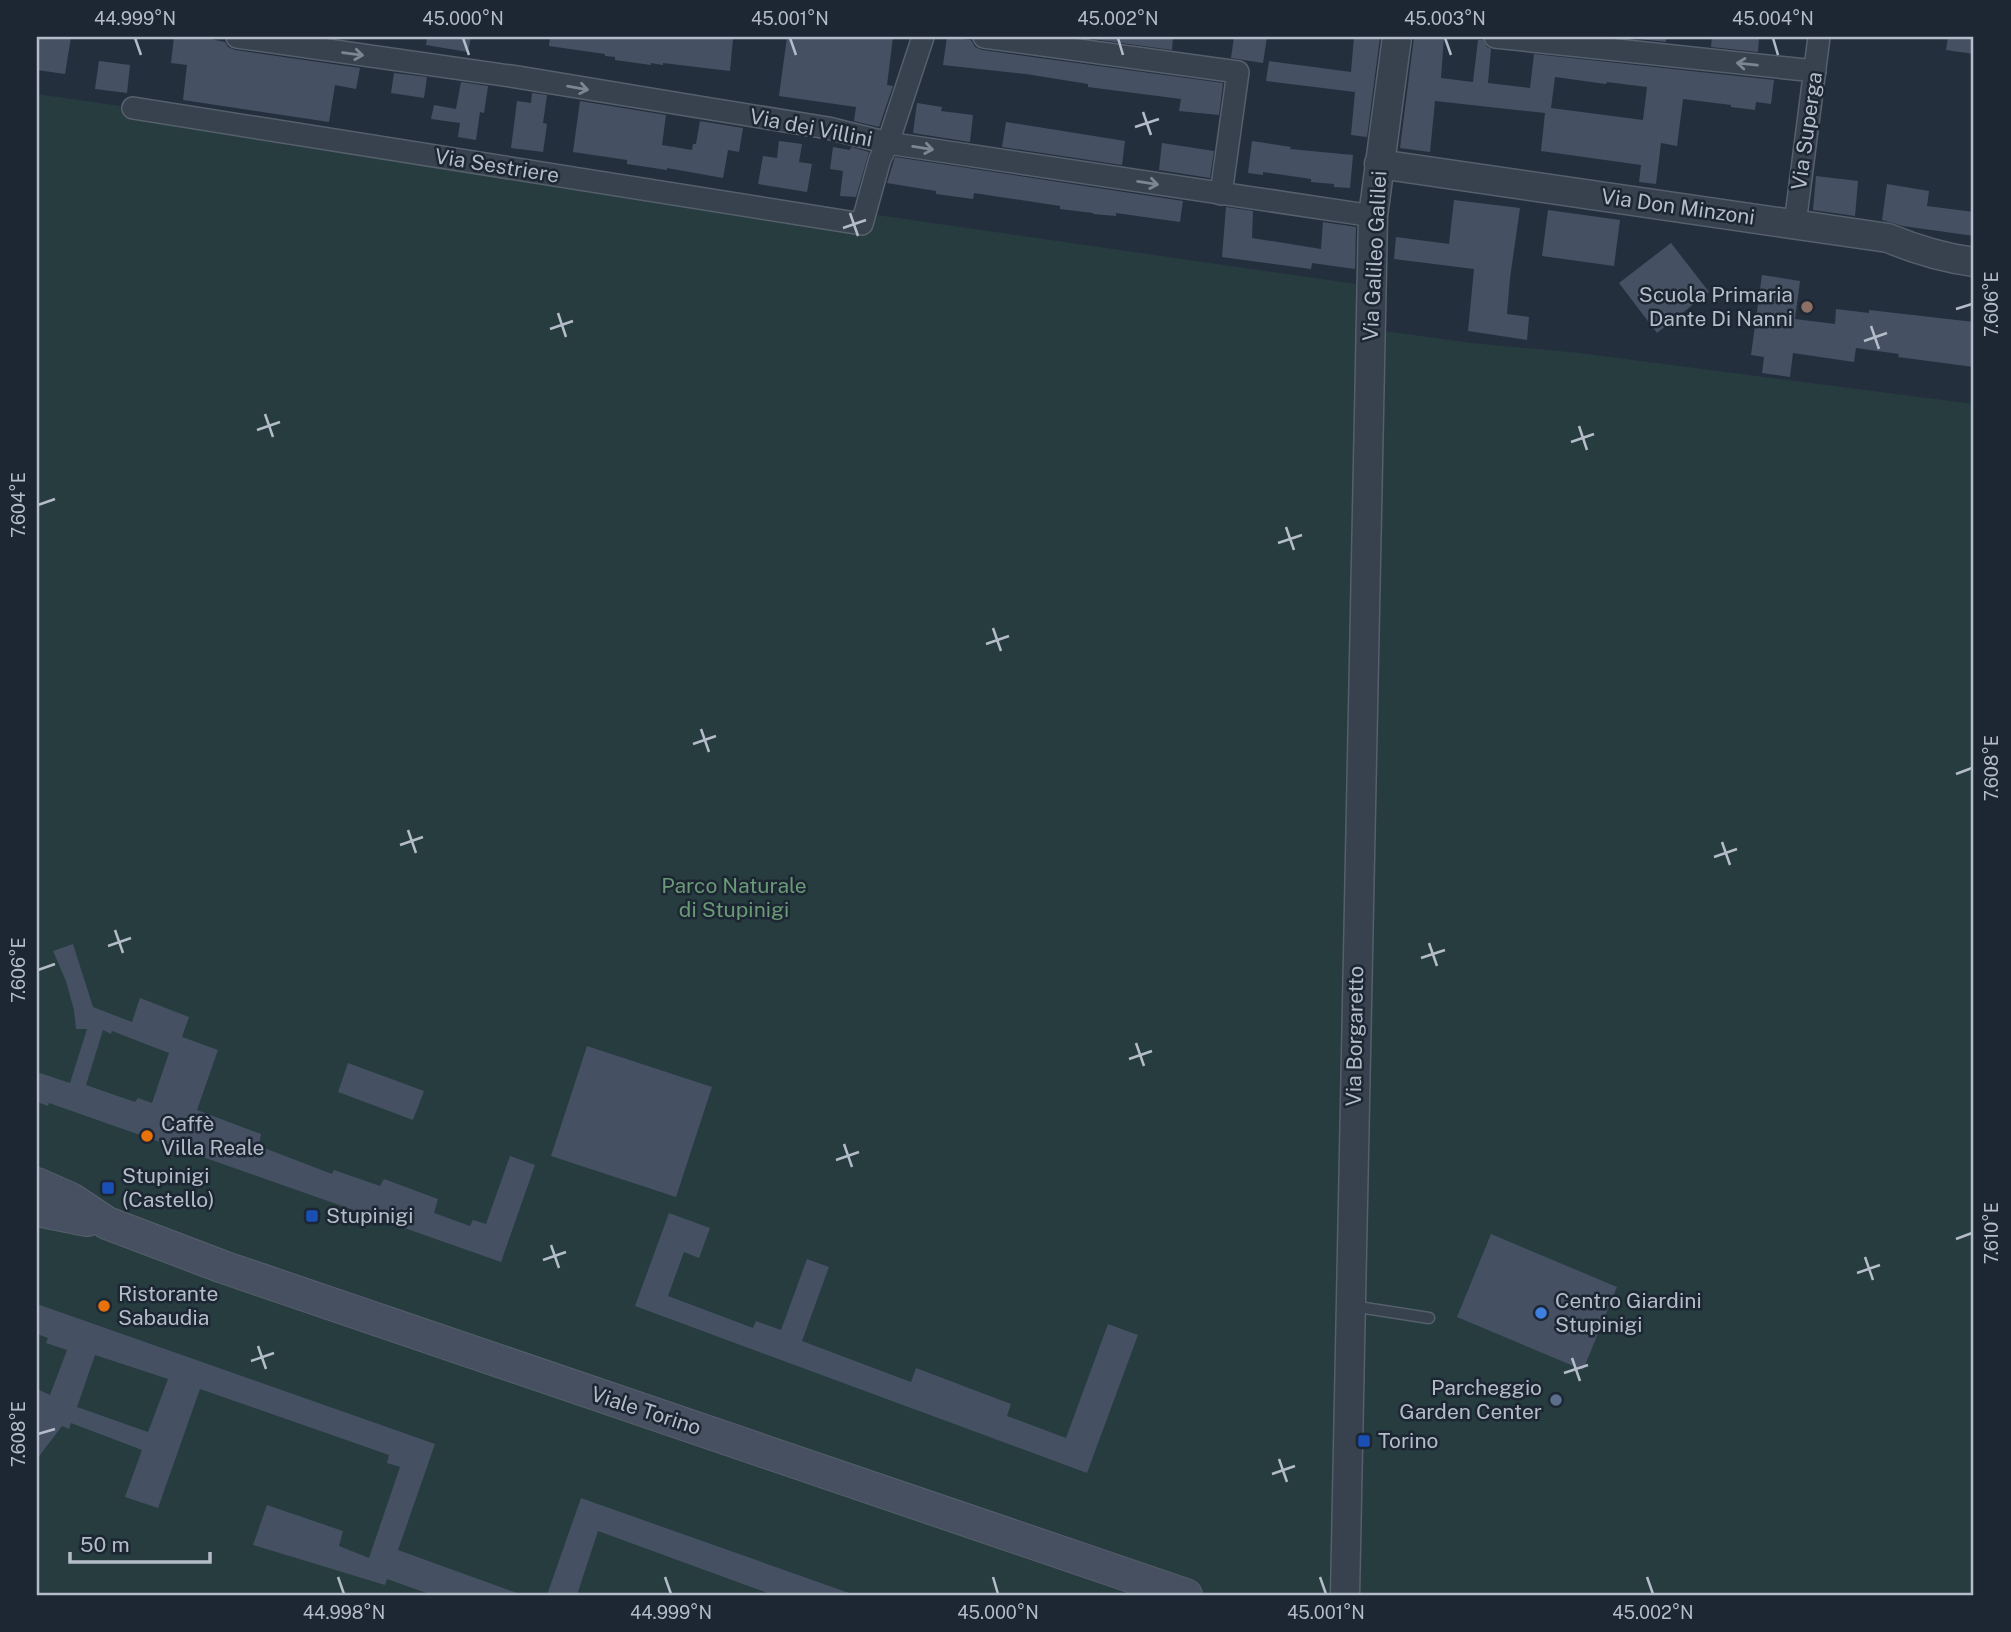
<svg xmlns="http://www.w3.org/2000/svg" width="2011" height="1632" font-family="'Public Sans',sans-serif">
	<style>
		.green { fill: #263c3f }
		.building { fill: #455162; fill-rule: evenodd }
		.lines { fill: none; stroke-linecap: round; stroke-linejoin: round }
		.service-casing { stroke: #565f6c; stroke-width: 13 }
		.minor-casing { stroke: #565f6c; stroke-width: 24 }
		.tertiary-casing { stroke: #565f6c; stroke-width: 31 }
		.secondary-casing { stroke: #565f6c; stroke-width: 34 }
		.service { stroke: #38414e; stroke-width: 10 }
		.minor { stroke: #38414e; stroke-width: 21 }
		.tertiary { stroke: #38414e; stroke-width: 28 }
		.secondary { stroke: #465061; stroke-width: 32 }
		.oneway { stroke: #7c8592 }
		.ticks { fill: none; stroke: #b4bcc9; stroke-width: 2.5 }
		.education-dot { fill: #8d6e63; stroke: #1d2633; stroke-width: 2.5 }
		.food-dot { fill: #e8710a; stroke: #1d2633; stroke-width: 2.5 }
		.transit-dot { fill: #1a4fb4; stroke: #1d2633; stroke-width: 2.5 }
		.shop-dot { fill: #3f7fe0; stroke: #1d2633; stroke-width: 2.5 }
		.service-dot { fill: #5c6f8a; stroke: #1d2633; stroke-width: 2.5 }
		.labels { text-anchor: middle; stroke-width: 5; stroke-linejoin: round; paint-order: stroke }
		.street-label { font-size: 21px; fill: #b4bcc9; stroke: #1d2633 }
		.poi-label { font-size: 21px; fill: #b4bcc9; stroke: #1d2633; text-anchor: start }
		.park-label { font-size: 21px; fill: #6b9a76; stroke: #1d2633 }
		.neatline { fill: none; stroke: #b4bcc9; stroke-width: 2.5 }
		.ticks-label { font-size: 18px; text-anchor: middle; fill: #b4bcc9 }
	</style>
	<rect width="100%" height="100%" fill="#242f3e"/>
	<path class="green" d="M37,94L1363,285L1362,328L1472,343L1579,353L1974,404V1595H37Z"/>
	<g class="building">
		<path d="M37,37H71L65,74L37,70Z"/>
		<path d="M174,37L211,39L225,42L228,47L235,50L360,68L356,89L335,85L329,122L183,100L187,65L171,63Z"/>
		<path d="M427,37H471L468,52L426,45Z"/>
		<path d="M550,37H713L733,39L730,71L663,63V65L651,63V65L615,60V57L605,56V54L549,46Z"/>
		<path d="M787,37H893L887,85L893,86L879,127L854,121L856,107L779,96Z"/>
		<path d="M947,37L971,40L975,47L982,50L1223,83L1219,115L1179,111L1181,99L1088,87V84L1026,74L943,65Z"/>
		<path d="M1078,37H1173L1172,50Z"/>
		<path d="M1234,37H1267L1263,63L1231,58Z"/>
		<path d="M1354,37H1380L1367,137L1351,135L1355,92L1266,81L1269,61L1351,72Z"/>
		<path d="M1414,37H1444L1441,78L1473,82L1478,40H1483L1487,47L1491,49L1488,83L1530,88L1534,54L1774,80L1771,104L1756,102L1755,110L1731,107V105L1683,99L1677,146L1661,143L1656,184L1639,182L1641,165L1541,151L1545,113L1435,101L1430,152L1400,148ZM1555,77L1606,84L1607,82L1647,87L1643,120L1551,108Z"/>
		<path d="M1623,37H1666V42Z"/>
		<path d="M1712,37H1759L1758,52L1711,47Z"/>
		<path d="M1948,37H1974V54L1946,50Z"/>
		<path d="M99,61L130,65L127,93L95,89Z"/>
		<path d="M394,73L427,77L424,98L391,93Z"/>
		<path d="M461,82L488,86L484,113L480,112L476,140L458,137L460,123L431,119L434,105L456,109Z"/>
		<path d="M532,93L547,95L543,123L547,124L543,152L511,148L517,101L531,103Z"/>
		<path d="M580,101L666,115L662,145L692,150L693,144H696L700,121L743,128L739,152L728,150L723,178L667,168V170L627,164V160L573,152Z"/>
		<path d="M917,103L942,107L941,111L973,115L970,142L913,133Z"/>
		<path d="M1006,122L1125,141L1122,165L1002,147Z"/>
		<path d="M779,141L802,144L799,162L812,164L807,192L758,184L763,156L777,158Z"/>
		<path d="M1252,141L1291,147L1290,149L1353,155L1350,188L1334,187V184L1311,182V179L1263,172V175L1248,173Z"/>
		<path d="M1162,143L1214,151L1210,178L1159,170Z"/>
		<path d="M833,147L850,150L851,147L869,152L856,197L840,196L843,171L830,169Z"/>
		<path d="M895,157L1183,201L1180,222L1116,213V216L1093,214V213L1060,209V206L974,193L973,199L936,194V191L887,183Z"/>
		<path d="M1816,176L1858,181L1855,216L1813,210Z"/>
		<path d="M1887,184L1929,191L1927,206L1974,212V236L1903,226L1882,220Z"/>
		<path d="M1454,200L1520,208L1510,278L1507,314L1529,317L1527,340L1468,331L1474,269L1394,259L1396,237L1449,244Z"/>
		<path d="M1226,207L1253,211L1252,238L1321,249L1323,222L1356,227L1355,269L1312,263L1311,269L1222,257Z"/>
		<path d="M1548,210L1620,220L1614,266L1542,256Z"/>
		<path d="M1671,243L1709,292L1657,333L1619,283Z"/>
		<path d="M1762,275L1800,281L1795,319L1835,324L1836,309L1869,313V310L1974,322V367L1898,357L1899,354L1856,348L1854,362L1793,353L1790,377L1762,373L1764,357L1751,355Z"/>
		<path d="M73,944L93,1007L132,1022L140,998L189,1017L182,1037L218,1050L197,1110L261,1134L259,1146L332,1174L334,1170L380,1186L384,1179L438,1199L434,1213L470,1226L473,1220L486,1224L510,1156L535,1165L501,1262L49,1103L48,1106L37,1102V1072L70,1083L87,1029H76L74,1010L66,981L53,951ZM103,1030L111,1034L112,1031L169,1053L152,1103L138,1098L135,1102L86,1085Z"/>
		<path d="M587,1046L712,1087L676,1197L551,1156Z"/>
		<path d="M348,1063L424,1091L413,1120L338,1092Z"/>
		<path d="M669,1213L710,1228L699,1258L684,1252L668,1296L753,1328L756,1321L781,1330L807,1259L829,1267L802,1341L911,1382L916,1368L1011,1404L1007,1416L1066,1438L1108,1324L1138,1335L1087,1473L635,1306Z"/>
		<path d="M1491,1234L1617,1287L1583,1370L1457,1317Z"/>
		<path d="M37,1304L435,1444L398,1550L517,1593V1595H432L387,1579L385,1585L253,1545L267,1505L343,1531L339,1546L369,1558L400,1467L387,1463L389,1455L200,1389L158,1508L125,1497L142,1450L71,1423L69,1429L62,1426L37,1459V1389L50,1395L67,1350L46,1343L48,1338L37,1334ZM95,1355L168,1379L148,1432L77,1407Z"/>
		<path d="M581,1498L849,1593V1595H773L598,1531L577,1595H547Z"/>
	</g>
	<g class="lines">
		<g class="service-casing">
			<path id="service" d="M1352,1306L1429,1318"/>
		</g>
		<g class="minor-casing">
			<g id="minor">
				<path d="M237,37L517,77L705,108L828,128L888,143L1373,216"/>
				<path d="M984,37L1238,72L1221,194"/>
				<path d="M1495,37L1815,71"/>
				<path d="M133,108L862,224L880,159L888,143L923,37"/>
				<path d="M1795,224L1819,37"/>
			</g>
		</g>
		<g class="tertiary-casing">
			<g id="tertiary">
				<path d="M1379,164L1888,238C1917,250 1944,258 1974,262"/>
				<path d="M1345,1595L1373,216L1397,37"/>
			</g>
		</g>
		<g class="secondary-casing">
			<g id="secondary">
				<path d="M37,1184L71,1199L107,1223L223,1267L1186,1595"/>
				<path d="M37,1210L87,1220"/>
			</g>
		</g>
		<use href="#service" class="service"/>
		<use href="#minor" class="minor"/>
		<use href="#tertiary" class="tertiary"/>
		<use href="#secondary" class="secondary"/>
	</g>
	<defs><path id="oneway-shaft" d="M-6 0H5M1.5-3L5.5 0L1.5 3" fill="none" stroke-width="1.6" stroke-linecap="round" stroke-linejoin="round" transform="scale(1.75)"/></defs>
	<g class="oneway">
		<use href="#oneway-shaft" transform="translate(353 54) rotate(8)"/>
		<use href="#oneway-shaft" transform="translate(1747 64) rotate(-174)"/>
		<use href="#oneway-shaft" transform="translate(578 88) rotate(10)"/>
		<use href="#oneway-shaft" transform="translate(923 148) rotate(9)"/>
		<use href="#oneway-shaft" transform="translate(1148 183) rotate(9)"/>
	</g>
	<path class="ticks" d="M135,38L141,55M463,38L469,55M790,38L796,55M1118,38L1123,55M1445,38L1451,55M1773,38L1778,55M1143,112L1151,135M1135,127L1159,119M850,213L858,236M843,228L866,220M1956,309L1972,304M558,313L566,337M1871,326L1879,349M550,329L573,321M1864,341L1887,333M265,414L273,437M1579,426L1587,450M257,430L280,422M1571,442L1594,434M38,505L55,499M1286,527L1294,550M1278,543L1302,535M993,628L1001,651M986,644L1009,636M701,729L709,752M693,744L716,736M1956,774L1972,768M408,830L416,853M1722,842L1730,865M400,845L423,837M1714,857L1737,849M115,930L123,953M1429,943L1437,966M108,946L131,938M1421,958L1445,950M38,970L55,964M1136,1043L1144,1066M1129,1059L1152,1051M844,1144L852,1167M836,1160L859,1152M1956,1239L1972,1233M551,1245L559,1268M1865,1257L1873,1280M543,1260L566,1252M1857,1273L1880,1265M258,1346L266,1369M1572,1358L1580,1381M251,1361L274,1353M1564,1373L1588,1365M38,1434L55,1429M1279,1459L1287,1482M1272,1474L1295,1466M338,1577L344,1594M665,1577L671,1594M993,1577L998,1594M1320,1577L1326,1594M1647,1577L1653,1594"/>
	<circle class="education-dot" cx="1807" cy="307" r="7"/>
	<g class="food-dot">
		<circle cx="147" cy="1136" r="7"/>
		<circle cx="104" cy="1306" r="7"/>
	</g>
	<g class="transit-dot">
		<rect x="101" y="1181" width="14" height="14" rx="3.5"/>
		<rect x="305" y="1209" width="14" height="14" rx="3.5"/>
		<rect x="1357" y="1434" width="14" height="14" rx="3.5"/>
	</g>
	<circle class="shop-dot" cx="1541" cy="1313" r="7"/>
	<circle class="service-dot" cx="1556" cy="1400" r="7"/>
	<g class="labels">
		<g class="street-label">
			<text transform="translate(811 128) rotate(11)" y="7">Via dei Villini</text>
			<text transform="translate(1807 131) rotate(-82)" y="7">Via Superga</text>
			<text transform="translate(497 166) rotate(9)" y="7">Via Sestriere</text>
			<text transform="translate(1678 207) rotate(8)" y="7">Via Don Minzoni</text>
			<text transform="translate(1375 256) rotate(-87)" y="7">Via Galileo Galilei</text>
			<text transform="translate(1355 1036) rotate(-89)" y="7">Via Borgaretto</text>
			<text transform="translate(646 1411) rotate(18)" y="7">Viale Torino</text>
		</g>
		<g class="poi-label">
			<text x="1793" y="302" text-anchor="end">Scuola Primaria<tspan x="1793" dy="24">Dante Di Nanni</tspan></text>
			<text x="161" y="1131">Caffè<tspan x="161" dy="24">Villa Reale</tspan></text>
			<text x="122" y="1183">Stupinigi<tspan x="122" dy="24">(Castello)</tspan></text>
			<text x="326" y="1223">Stupinigi</text>
			<text x="118" y="1301">Ristorante<tspan x="118" dy="24">Sabaudia</tspan></text>
			<text x="1555" y="1308">Centro Giardini<tspan x="1555" dy="24">Stupinigi</tspan></text>
			<text x="1542" y="1395" text-anchor="end">Parcheggio<tspan x="1542" dy="24">Garden Center</tspan></text>
			<text x="1378" y="1448">Torino</text>
		</g>
		<g class="park-label">
			<text x="734" y="893">Parco Naturale<tspan x="734" dy="24">di Stupinigi</tspan></text>
		</g>
	</g>
	<rect width="2011" height="1632" fill="none" stroke="#1d2633" stroke-width="77"/>
	<path d="M70 1552v10h140v-10" fill="none" stroke="#b4bcc9" stroke-width="3.5"/>
	<text x="80" y="1552" font-size="21" fill="#b4bcc9" stroke="#1d2633" stroke-width="5" paint-order="stroke">50 m</text>
	<rect x="38" y="38" width="1934" height="1556" class="neatline"/>
	<g class="ticks-label">
		<text x="135" y="25">44.999°N</text>
		<text x="463" y="25">45.000°N</text>
		<text x="790" y="25">45.001°N</text>
		<text x="1118" y="25">45.002°N</text>
		<text x="1445" y="25">45.003°N</text>
		<text x="1773" y="25">45.004°N</text>
		<text transform="translate(1992 304) rotate(-90)" y="6">7.606°E</text>
		<text transform="translate(19 505) rotate(-90)" y="6">7.604°E</text>
		<text transform="translate(1992 768) rotate(-90)" y="6">7.608°E</text>
		<text transform="translate(19 970) rotate(-90)" y="6">7.606°E</text>
		<text transform="translate(1992 1233) rotate(-90)" y="6">7.610°E</text>
		<text transform="translate(19 1434) rotate(-90)" y="6">7.608°E</text>
		<text x="344" y="1619">44.998°N</text>
		<text x="671" y="1619">44.999°N</text>
		<text x="998" y="1619">45.000°N</text>
		<text x="1326" y="1619">45.001°N</text>
		<text x="1653" y="1619">45.002°N</text>
	</g>
</svg>
